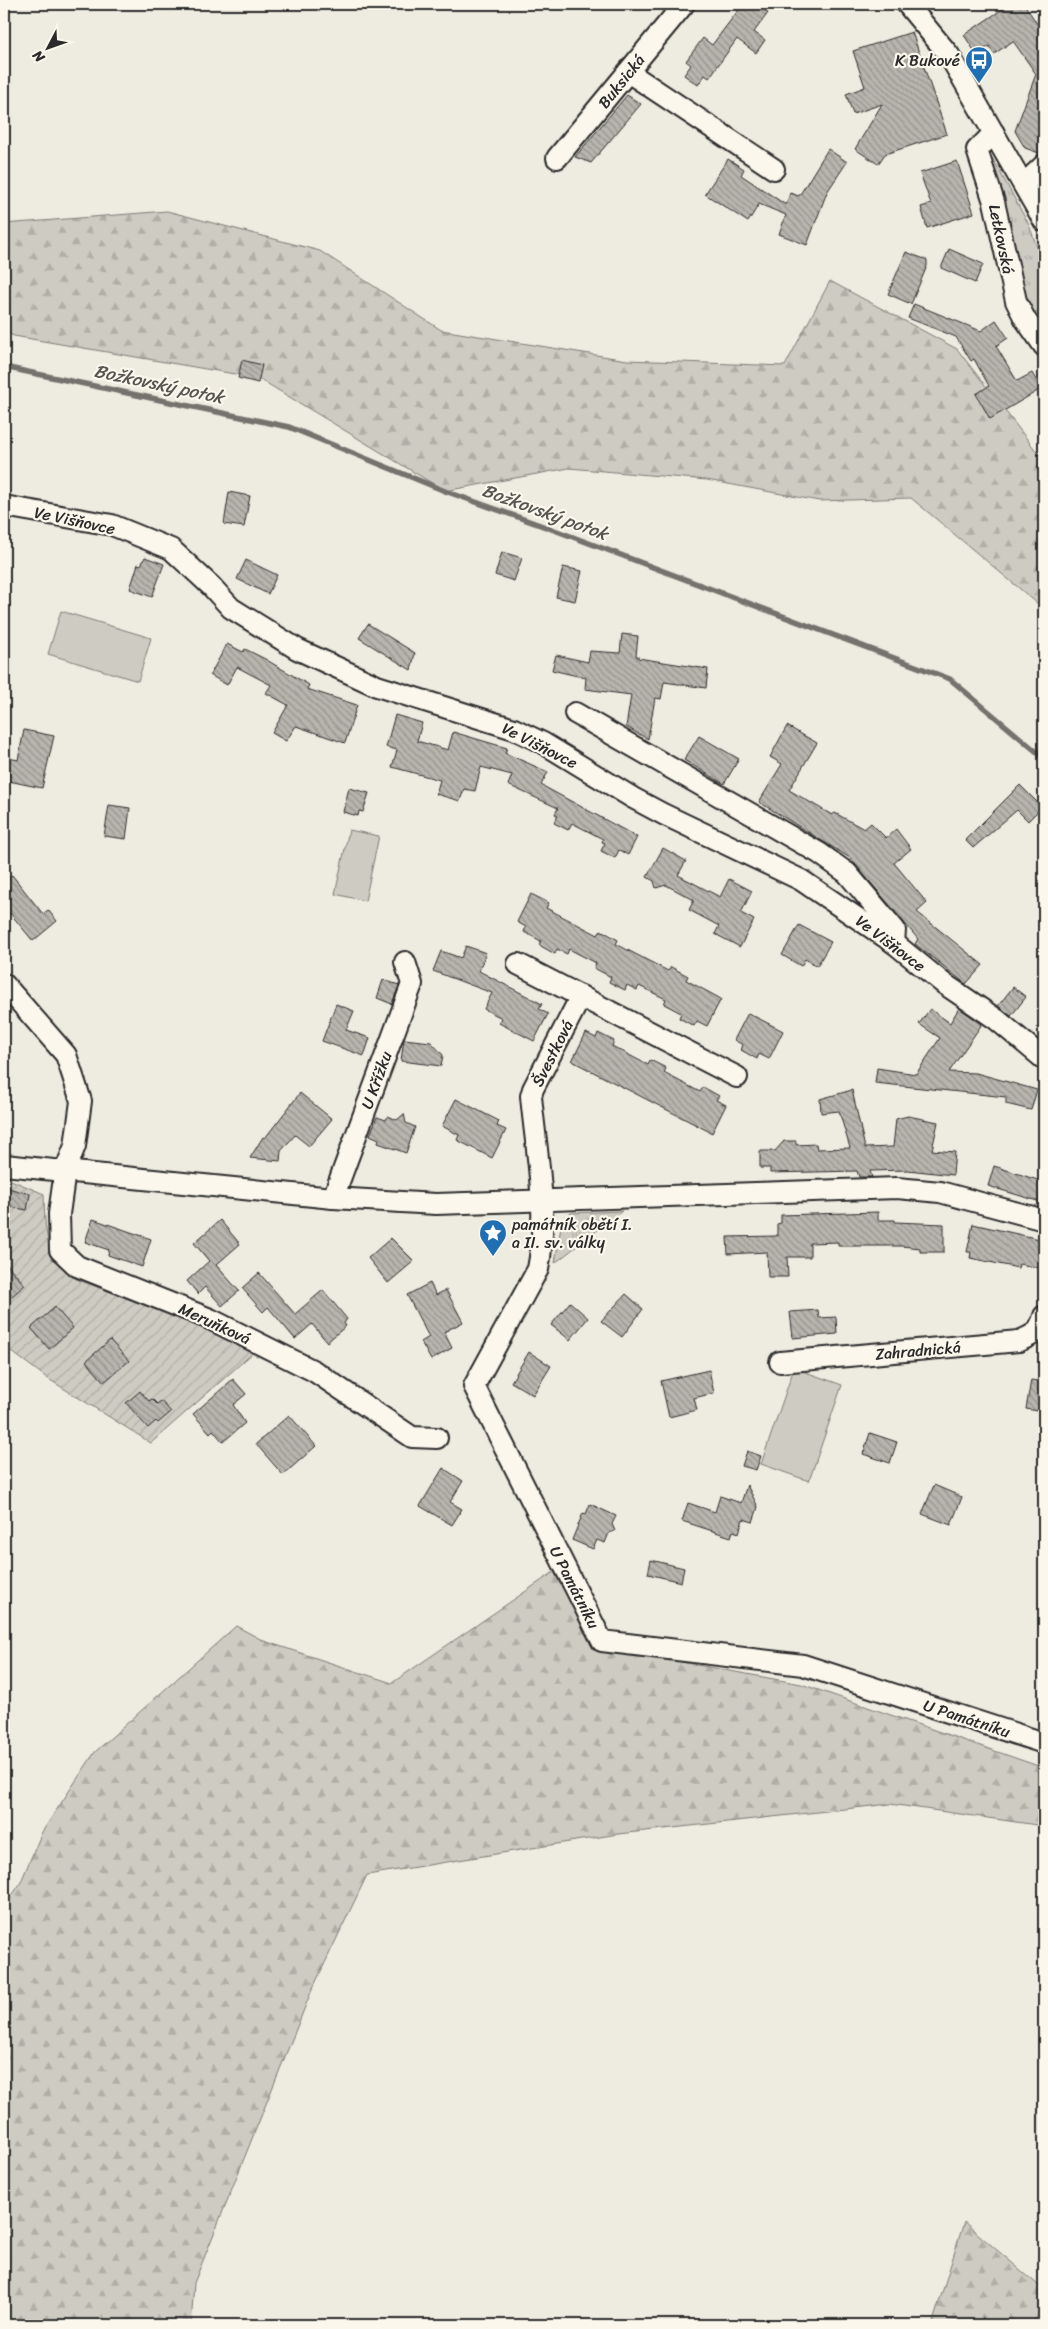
<svg xmlns="http://www.w3.org/2000/svg" width="1048" height="2329" font-family="Sriracha,sans-serif">
	<style>
		.grass { fill: url(#grass-tufts); stroke: #7c7b76 }
		.forest { fill: url(#forest-firs); stroke: #7c7b76 }
		.garden { fill: url(#garden-furrows); stroke: #7c7b76 }
		.pitch { fill: #cecbc2; stroke: #7c7b76 }
		.lines { fill: none; stroke-linecap: round; stroke-linejoin: round }
		.stream { stroke: #74726e; stroke-width: 5.5 }
		.building { fill: url(#building-back-hatch); stroke: #2b2b2b }
		.minor-casing { stroke: #2b2b2b; stroke-width: 24 }
		.minor { stroke: #fbf7ec; stroke-width: 20 }
		.labels { text-anchor: middle; stroke-width: 4.5; stroke-linejoin: round; paint-order: stroke }
		.poi-label { font-size: 16px; fill: #2b2b2b; stroke: #fbf7ec; text-anchor: end }
		.street-label { font-size: 16px; fill: #2b2b2b; stroke: #fbf7ec }
		.water-label { font-size: 18px; font-style: italic; fill: #555552; stroke: #fbf7ec }
	</style>
	<defs>
		<pattern id="grass-tufts" width="24" height="20" patternUnits="userSpaceOnUse" patternTransform="scale(1.25)"><rect width="24" height="20" fill="#cecbc2"/><path d="M3 7l-1-3M5 7V3M7 7l1-3M15 17l-1-3M17 17v-4M19 17l1-3" fill="none" stroke="#b1aea7"/></pattern>
		<pattern id="forest-firs" width="22" height="20" patternUnits="userSpaceOnUse" patternTransform="scale(1.25)"><rect width="22" height="20" fill="#cecbc2"/><path d="M5 1l3.5 6h-7zM16 11l3.5 6h-7z" fill="#b1aea7"/></pattern>
		<pattern id="garden-furrows" width="10" height="10" patternUnits="userSpaceOnUse" patternTransform="scale(1.25)"><rect width="10" height="10" fill="#cecbc2"/><path d="M-1 1l2-2M0 10L10 0M9 11l2-2" fill="none" stroke="#b1aea7"/></pattern>
		<pattern id="building-back-hatch" width="6" height="6" patternUnits="userSpaceOnUse" patternTransform="scale(1.25)"><rect width="6" height="6" fill="#b8b5ae"/><path d="M-1 5l2 2M0 0l6 6M5-1l2 2" fill="none" stroke="#96938e"/></pattern>
	</defs>
	<rect width="100%" height="100%" fill="#eeebe0"/>
	<filter id="ink" filterUnits="userSpaceOnUse"><feTurbulence type="fractalNoise" baseFrequency=".02" numOctaves="2"/><feDisplacementMap in="SourceGraphic" scale="10" xChannelSelector="R" yChannelSelector="G"/><feConvolveMatrix kernelMatrix="1 2 1 2 8 2 1 2 1" color-interpolation-filters="sRGB"/></filter>
	<g filter="url(#ink)">
		<g class="grass">
			<path d="M988,150L1029,225L1044,266V317L1034,311L1030,312L1023,300L986,158Z"/>
			<path d="M622,1211L555,1263L562,1220L571,1213Z"/>
		</g>
		<g class="forest">
			<path d="M167,211L320,251L441,330L627,360L785,366L830,281L957,349L1044,461V609L911,498L819,501L707,480L569,468L445,491L258,378L14,336L4,332V224Z"/>
			<path d="M554,1572L599,1647L801,1684L1044,1768V1826L890,1804L618,1834L367,1875L311,1992L194,2283L191,2325H4V1907L20,1884L42,1832L95,1752L236,1626L264,1641L392,1683Z"/>
			<path d="M964,2222L1044,2290V2325H932Z"/>
		</g>
		<path class="garden" d="M4,1179L11,1180L44,1194C45,1231 44,1255 76,1279L206,1328L254,1352L151,1443L47,1378L4,1346Z"/>
		<g class="pitch">
			<path d="M61,611L151,638L138,681L48,654Z"/>
			<path d="M349,830L379,836L365,901L335,894Z"/>
			<path d="M794,1368L842,1385L809,1481L761,1464Z"/>
		</g>
		<g class="lines">
			<path class="stream" d="M4,367L289,427L445,491L557,531L950,679L1044,758"/>
		</g>
		<g class="building">
			<path d="M743,4H755L768,13L754,32L765,40L756,53L737,39L709,78L705,75L698,85L684,75L691,65L686,61L703,38L712,45Z"/>
			<path d="M1010,4H1024L1044,34V138L1039,153L1025,148L1015,131L1036,74L1013,41L994,54L989,46L977,55L964,35Z"/>
			<path d="M912,32L947,134L885,154L878,164L855,149L882,104L853,114L846,94L865,87L853,51Z"/>
			<path d="M627,95L641,104L591,163L575,157Z"/>
			<path d="M828,149L847,162L827,192L807,245L779,234L786,215L759,204L748,222L705,194L728,159L744,169L741,175L786,205L790,193L799,196Z"/>
			<path d="M957,161L974,213L927,228L921,207L931,204L920,173Z"/>
			<path d="M949,249L983,264L975,283L941,268Z"/>
			<path d="M906,252L927,260V266L911,304L888,294Z"/>
			<path d="M914,304L981,331L996,320L1008,338L996,346L1017,381L1032,373L1041,389L990,419L976,394L989,386L974,359L971,361L956,337L908,318Z"/>
			<path d="M242,360L262,365L258,383L238,378Z"/>
			<path d="M229,492L250,496L244,527L224,524Z"/>
			<path d="M502,552L522,558L514,581L495,575Z"/>
			<path d="M145,557L164,564L152,597L130,589L138,564L141,565Z"/>
			<path d="M246,560L277,575L268,594L237,579Z"/>
			<path d="M563,567L582,571L575,601L556,597Z"/>
			<path d="M368,624L415,653L411,670L359,638Z"/>
			<path d="M622,634L638,636L636,656H638V658L708,669L706,688L664,682L661,699L655,698L648,739L626,727L631,695L585,689L586,678L552,670L556,655L588,662L590,651L620,653Z"/>
			<path d="M227,644L243,652L245,649L265,659L309,685L307,689L357,705L345,743L296,726L286,741L272,733L288,705L266,693L271,685L237,667L227,685L210,675Z"/>
			<path d="M395,715L422,723L417,741L448,750L453,732L507,748L505,753L548,772L541,785L637,837L628,855L619,850L615,858L601,851L605,843L602,842L603,839L572,823L568,830L554,823L558,816L555,814L558,808L508,785L512,775L481,767L475,791L464,789L460,801L436,794L440,780L392,767L397,750L386,747Z"/>
			<path d="M787,726L817,743L789,790L832,815L835,813L864,829L871,823L886,838L896,829L911,849L894,863L927,903L917,912L983,965L966,984L915,944L918,939L850,858L759,802L782,764L770,757Z"/>
			<path d="M24,730L54,736L42,788L4,780V757L18,760Z"/>
			<path d="M699,736L739,759L724,784L684,760Z"/>
			<path d="M1020,785L1042,807L1028,821L1017,810L973,848L965,840Z"/>
			<path d="M349,788L369,793L363,812L359,811L358,816L343,812Z"/>
			<path d="M109,805L130,808L126,839L104,836Z"/>
			<path d="M663,848L686,861L678,875L720,897L729,879L752,891L741,913L754,920L740,947L715,934L719,926L689,910L694,900L666,885L656,888L654,881L647,877Z"/>
			<path d="M12,875L43,914L48,910L57,921L33,941L10,913L4,918V882Z"/>
			<path d="M531,894L549,903L546,908L598,935L601,930L618,940L616,944L668,971L671,967L688,976L686,980L721,999L707,1026L697,1021L694,1026L679,1018L681,1013L664,1004L666,999L639,986L637,990L627,985L625,990L609,982L611,977L594,968L596,963L569,949L567,954L557,949L555,954L539,945L541,941L524,932L526,927L517,922Z"/>
			<path d="M799,925L831,942L817,966L805,959L801,966L782,955Z"/>
			<path d="M466,946L486,953L479,971L542,1004L539,1009L548,1014L534,1041L499,1023L502,1018L484,1009L492,993L433,971L441,951L461,958Z"/>
			<path d="M383,980L399,985L392,1004L377,998Z"/>
			<path d="M1013,987L1026,997L1011,1016L998,1006Z"/>
			<path d="M336,1004L354,1011L346,1030L370,1038L364,1056L322,1041Z"/>
			<path d="M959,1008L982,1024L949,1072L976,1073L1037,1090L1031,1110L1006,1104V1097L875,1083L877,1068L916,1074L940,1038L919,1024L930,1009L950,1023Z"/>
			<path d="M748,1013L783,1031L769,1059L759,1054L757,1059L741,1050L743,1045L734,1040Z"/>
			<path d="M586,1033L596,1038L598,1033L614,1041L612,1046L648,1065L650,1060L666,1068L664,1073L681,1082L700,1092L703,1087L719,1096L716,1100L726,1105L712,1133L572,1061Z"/>
			<path d="M404,1039L431,1042L443,1055L441,1066L401,1061Z"/>
			<path d="M852,1090L865,1148L893,1147L896,1119L908,1116L938,1122L932,1150L955,1152L953,1175L908,1170L870,1171L872,1177H859L857,1171L770,1173V1168H760V1151H775L784,1141H796V1145L816,1144L817,1149L850,1148L839,1111L821,1113L820,1099Z"/>
			<path d="M300,1093L332,1119L309,1146L295,1135L281,1151L280,1161L250,1158L263,1137L265,1138Z"/>
			<path d="M456,1099L499,1121L497,1126L506,1130L492,1158L457,1140L459,1135L442,1126Z"/>
			<path d="M404,1114L406,1123L415,1127L406,1153L378,1143L379,1139L370,1135L377,1117L386,1120L388,1116L397,1120Z"/>
			<path d="M994,1166L1044,1182V1203L988,1186Z"/>
			<path d="M4,1187L30,1194L27,1210L4,1206Z"/>
			<path d="M878,1212V1220H895V1222L944,1224V1252H920V1248L901,1246H838V1242L810,1243V1257H787L788,1277H768L767,1252L728,1254L727,1237L777,1236V1224L781,1223V1215Z"/>
			<path d="M93,1219L151,1239L142,1267L108,1255L109,1250L85,1242Z"/>
			<path d="M220,1220L240,1244L216,1265L239,1291L222,1306L205,1287L198,1294L187,1281L209,1261L194,1243Z"/>
			<path d="M973,1224L1044,1240V1269L1019,1264L1018,1268L970,1258L971,1252H967Z"/>
			<path d="M391,1238L414,1261L388,1283L368,1258Z"/>
			<path d="M4,1261L25,1285L4,1303Z"/>
			<path d="M259,1273L295,1314L323,1290L347,1319L344,1323L346,1326L327,1342L312,1324L295,1339L268,1307L263,1312L242,1288Z"/>
			<path d="M430,1283L436,1295L446,1290L463,1322L444,1332L452,1348L431,1360L421,1342L429,1337L407,1295Z"/>
			<path d="M626,1294L643,1309L622,1337L601,1321Z"/>
			<path d="M570,1302L588,1318L570,1340L551,1325Z"/>
			<path d="M55,1307L73,1328L49,1349L31,1328Z"/>
			<path d="M818,1310L819,1318L836,1317L837,1334L793,1338L790,1312Z"/>
			<path d="M110,1340L129,1361L104,1382L86,1361Z"/>
			<path d="M529,1352L551,1366L533,1395L511,1382Z"/>
			<path d="M709,1370L714,1393L694,1398L697,1410L669,1417L661,1381Z"/>
			<path d="M233,1379L246,1394L233,1405L245,1423L223,1442L213,1430L210,1433L193,1414Z"/>
			<path d="M1031,1380L1044,1382V1412L1026,1409Z"/>
			<path d="M140,1391L149,1401L152,1399L157,1404L161,1401L171,1412L158,1423L156,1421L148,1428L126,1403Z"/>
			<path d="M289,1415L316,1446L283,1475L256,1444Z"/>
			<path d="M870,1433L897,1442L890,1463L863,1454Z"/>
			<path d="M747,1451L761,1456L756,1470L742,1466Z"/>
			<path d="M443,1468L463,1481L450,1502L462,1509L452,1525L420,1506Z"/>
			<path d="M747,1485L758,1507L753,1522L743,1519L739,1533L733,1531L731,1537L682,1521L688,1503L715,1512L720,1496L741,1503Z"/>
			<path d="M934,1485L962,1497L951,1525L922,1514Z"/>
			<path d="M590,1504L616,1516L612,1524L615,1531L609,1533L605,1543L597,1540L593,1549L572,1540L583,1513L586,1514Z"/>
			<path d="M651,1560L684,1568L681,1582L648,1574Z"/>
		</g>
		<g class="lines">
			<g class="minor-casing">
				<g id="minor">
					<path d="M907,4L949,55L1044,221"/>
					<path d="M628,72L774,169"/>
					<path d="M994,133L977,150L994,202L1016,301L1025,319L1044,346"/>
					<path d="M557,158L684,4"/>
					<path d="M1024,184L1044,165"/>
					<path d="M4,506L112,525L171,549L211,586L231,608L297,649L377,686L514,729L543,743L633,798L663,814L801,880L894,943L943,983L996,1019L1044,1059"/>
					<path d="M575,713L819,853L847,873L895,930L894,943"/>
					<path d="M518,964L737,1077"/>
					<path d="M4,984L66,1055L81,1101L75,1146L65,1171L59,1214L60,1250L77,1266L210,1319L314,1371L412,1437L437,1438"/>
					<path d="M581,996L533,1089L531,1096C536,1151 549,1215 538,1269L474,1386L602,1641L803,1665L1044,1743"/>
					<path d="M4,1165L333,1198L436,1204L897,1188L940,1192L1044,1220"/>
					<path d="M333,1198L412,984L405,962"/>
					<path d="M780,1362L1019,1341C1034,1335 1039,1332 1044,1316"/>
				</g>
			</g>
			<use href="#minor" class="minor"/>
		</g>
	</g>
	<defs>
		<g id="bus-pin" transform="scale(1.4375)"><path d="M0 17L-7.5 6A9.5 9.5 0 1 1 7.5 6Z" fill="#1f6fb2" stroke="#fbf7ec"/><path d="M-5-6H5V4H4V6H2V4H-2V6H-4V4H-5ZM-3.5-4V0h7V-4ZM-3.5 1.2v1.5H-2V1.2ZM2 1.2v1.5H3.5V1.2Z" fill="#fff"/></g>
		<g id="sight-pin" transform="scale(1.4375)"><path d="M0 17L-7.5 6A9.5 9.5 0 1 1 7.5 6Z" fill="#1f6fb2" stroke="#fbf7ec"/><path d="M0-6L1.8-2.2L6-1.7L2.9 1.2L3.7 5.4L0 3.3L-3.7 5.4L-2.9 1.2L-6-1.7L-1.8-2.2Z" fill="#fff"/></g>
	</defs>
	<g fill-rule="evenodd">
		<use href="#bus-pin" x="979" y="60"/>
		<use href="#sight-pin" x="493" y="1233"/>
	</g>
	<g class="labels">
		<g class="poi-label">
			<text x="960" y="66">K Bukové</text>
			<text x="512" y="1230" text-anchor="start">památník obětí I.<tspan x="512" dy="18">a II. sv. války</tspan></text>
		</g>
		<g class="street-label">
			<text transform="translate(621 81) rotate(-51)" y="6">Buksická</text>
			<text transform="translate(1002 239) rotate(78)" y="6">Letkovská</text>
			<text transform="translate(75 520) rotate(12)" y="6">Ve Višňovce</text>
			<text transform="translate(540 745) rotate(27)" y="6">Ve Višňovce</text>
			<text transform="translate(891 943) rotate(37)" y="6">Ve Višňovce</text>
			<text transform="translate(552 1053) rotate(-63)" y="6">Švestková</text>
			<text transform="translate(376 1080) rotate(-70)" y="6">U Křížku</text>
			<text transform="translate(215 1323) rotate(25)" y="6">Meruňková</text>
			<text transform="translate(918 1350) rotate(-5)" y="6">Zahradnická</text>
			<text transform="translate(575 1587) rotate(63)" y="6">U Památníku</text>
			<text transform="translate(967 1718) rotate(18)" y="6">U Památníku</text>
		</g>
		<g class="water-label">
			<text transform="translate(159 384) rotate(12)" y="6">Božkovský potok</text>
			<text transform="translate(545 512) rotate(20)" y="6">Božkovský potok</text>
		</g>
	</g>
	<rect width="1048" height="2329" fill="none" stroke="#fbf7ec" stroke-width="20"/>
	<rect x="10" y="10" width="1028" height="2309" fill="none" stroke="#2b2b2b" stroke-width="2" filter="url(#ink)"/>
	<g transform="translate(48 48) rotate(229)" stroke="#fbf7ec" stroke-width="4" paint-order="stroke">
	<path d="M0-4L9 19L0 12L-9 19Z" fill="#2b2b2b"/>
	<text y="-8" font-size="14" font-weight="bold" text-anchor="middle" fill="#2b2b2b">N</text>
	</g>
</svg>
